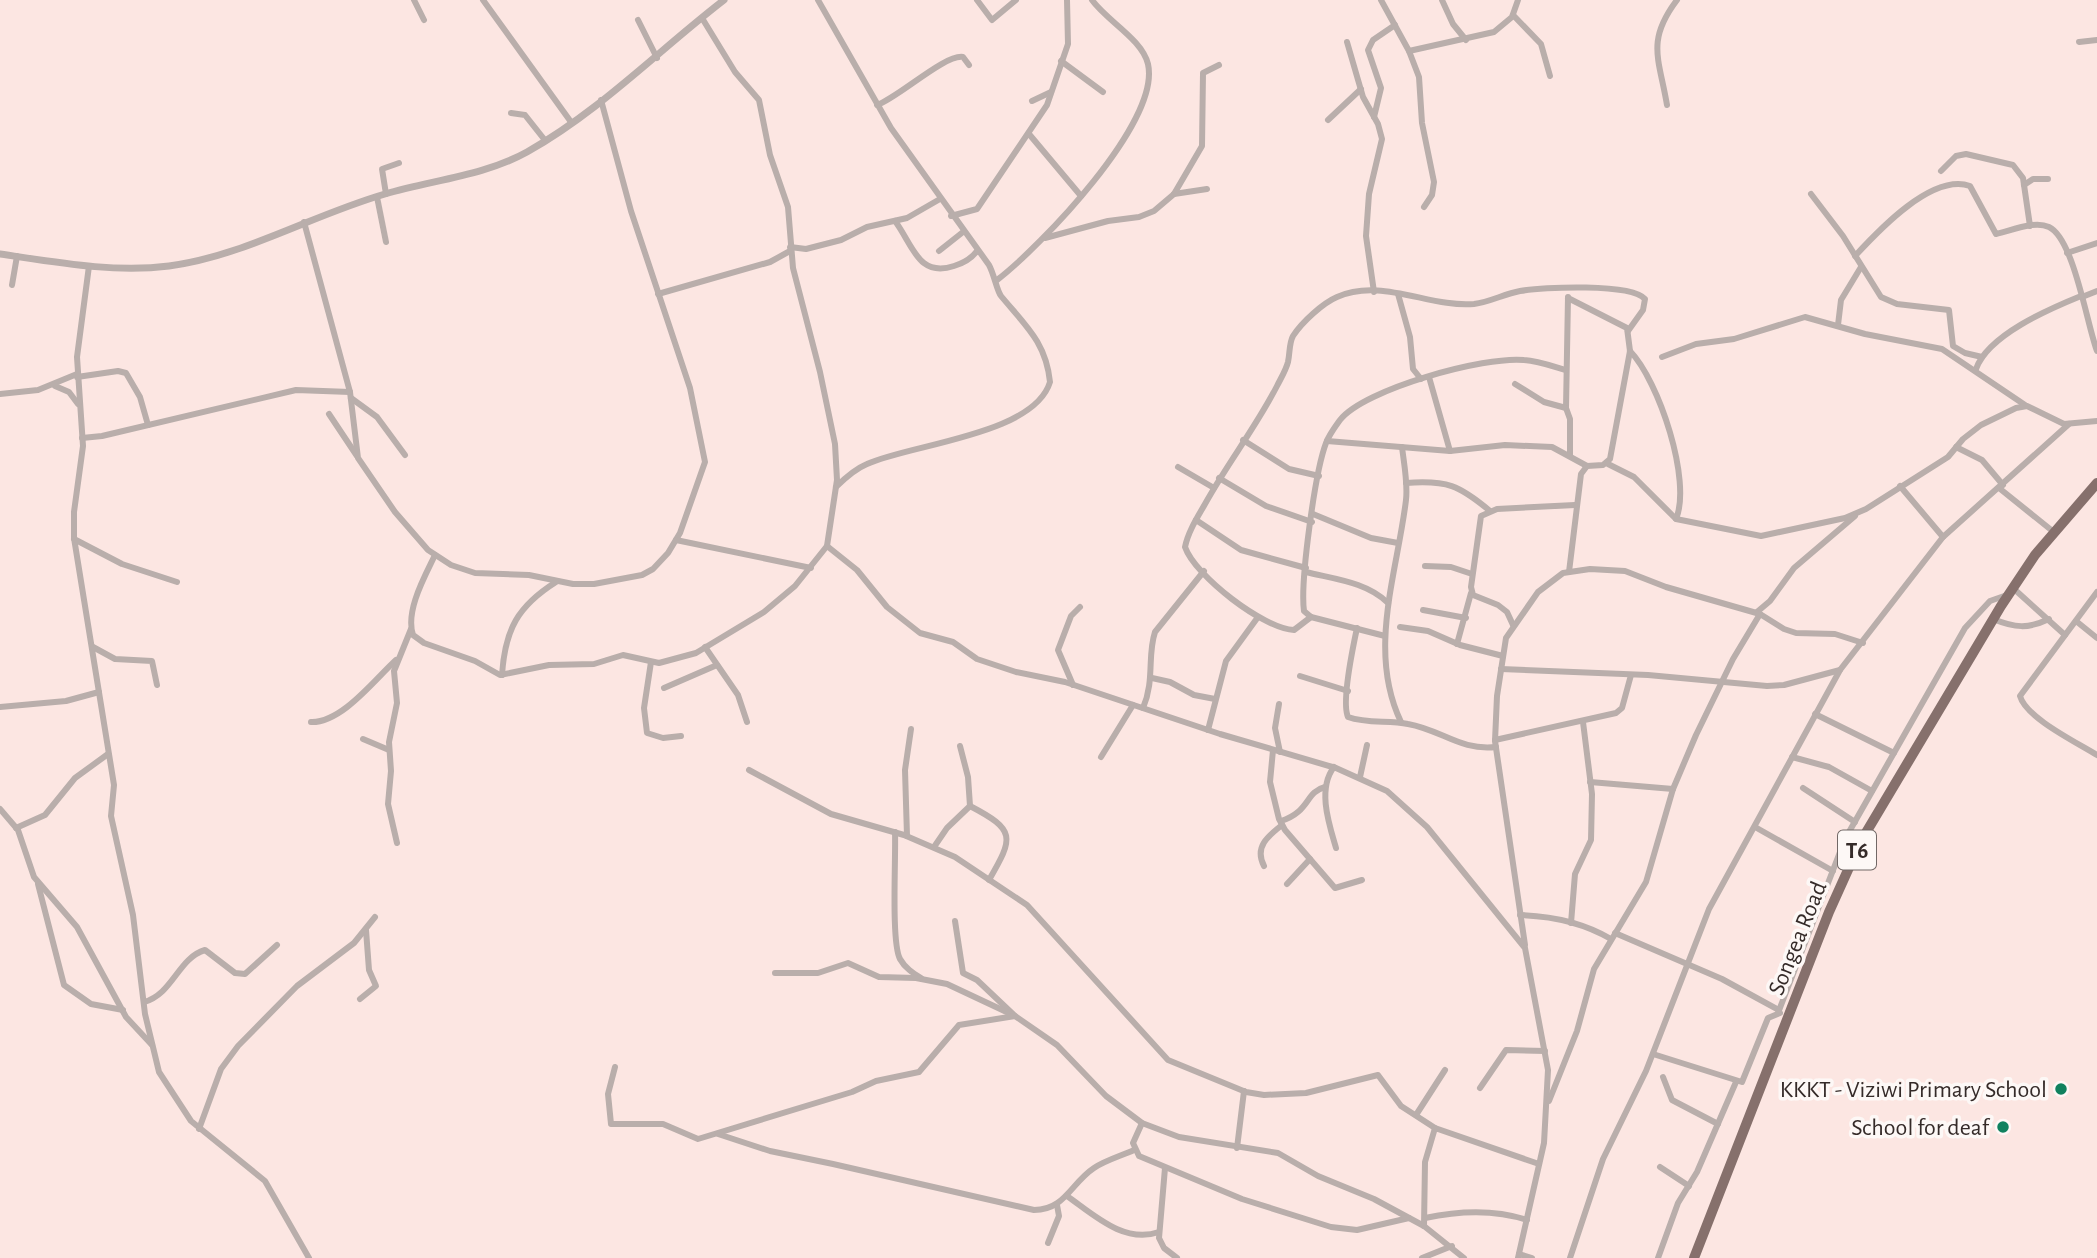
<svg xmlns="http://www.w3.org/2000/svg" width="2097" height="1258" font-family="'Alegreya Sans',sans-serif">
	<style>
		.lines { fill: none; stroke-linecap: round; stroke-linejoin: round }
		.minor { stroke: #b9aeab; stroke-width: 6 }
		.tertiary { stroke: #b9aeab; stroke-width: 7 }
		.trunk { stroke: #86706c; stroke-width: 10 }
		.poi-dot { fill: #10815e; stroke: #fdf8f6; stroke-width: 2.5 }
		.labels { text-anchor: middle; stroke-width: 7; stroke-linejoin: round; paint-order: stroke }
		.shield { fill: #fdf8f6; stroke: #716866; stroke-width: 2 }
		.shield-label { font-size: 23px; font-weight: bold; fill: #352b29 }
		.street-label { font-size: 24px; fill: #352b29; stroke: #fdf8f6 }
		.poi-label { font-size: 24px; fill: #352b29; stroke: #fdf8f6; text-anchor: end }
	</style>
	<rect width="100%" height="100%" fill="#fce6e2"/>
	<g class="lines">
		<g class="minor">
			<path d="M414,0L424,20"/>
			<path d="M483,0L571,122"/>
			<path d="M818,0L891,128L989,265C994,274 997,291 1001,296C1025,325 1046,342 1050,382C1034,435 911,444 867,464C855,469 845,478 836,487"/>
			<path d="M977,0L992,20L1016,0"/>
			<path d="M1381,0L1409,51L1419,77L1422,123L1434,182L1432,195L1424,207"/>
			<path d="M1442,0L1453,24L1466,40"/>
			<path d="M1513,15L1541,44L1550,76"/>
			<path d="M638,20L657,58"/>
			<path d="M1347,42L1363,97L1378,124L1382,139L1369,194L1366,236L1374,292"/>
			<path d="M2079,42L2097,40"/>
			<path d="M1409,51L1494,32L1512,17L1518,0"/>
			<path d="M1061,61L1103,92"/>
			<path d="M1032,101L1051,92"/>
			<path d="M877,105C899,97 945,54 963,57L969,65"/>
			<path d="M1667,105C1659,58 1646,41 1677,0"/>
			<path d="M511,113L525,115L544,139"/>
			<path d="M1374,117L1381,88L1368,50L1373,40L1395,25"/>
			<path d="M1328,120L1361,89"/>
			<path d="M1029,134L1081,196"/>
			<path d="M1941,171L1956,156L1966,154L2013,165L2023,178L2030,226"/>
			<path d="M2024,185L2033,179H2048"/>
			<path d="M386,194L382,169L399,163"/>
			<path d="M1174,194L1207,189"/>
			<path d="M1811,194L1843,236L1881,297L1897,304L1949,310L1953,346L1965,353L1982,357"/>
			<path d="M377,197L386,242"/>
			<path d="M951,216L977,209L1047,105L1068,44L1067,0"/>
			<path d="M895,221C913,245 918,278 954,266C964,263 971,259 977,251"/>
			<path d="M304,222L350,392L358,458L395,512L428,550L451,565L475,573L529,575L573,584H594L642,575L653,569L668,553L680,533L705,462L690,388L631,211L601,100"/>
			<path d="M1045,238L1108,221L1139,217L1154,211L1174,194L1202,146L1203,73L1219,65"/>
			<path d="M790,247L806,249L841,240L867,227L907,218L940,199"/>
			<path d="M939,251L963,232"/>
			<path d="M2067,253L2097,243"/>
			<path d="M1855,256C1878,231 1932,173 1970,186L1996,234C2011,231 2034,220 2049,227C2074,239 2087,325 2097,351"/>
			<path d="M89,266L77,357L83,446L74,512V538L114,785L111,816L133,915L145,1014L159,1072L191,1121L265,1181L309,1258"/>
			<path d="M997,280C1040,247 1161,122 1148,64C1142,39 1107,21 1092,0"/>
			<path d="M12,285L17,256"/>
			<path d="M658,294L770,262L790,251"/>
			<path d="M1398,294L1410,337L1413,369L1421,379"/>
			<path d="M1568,297L1566,408L1570,419V456"/>
			<path d="M2082,297L2097,291"/>
			<path d="M1568,298L1627,328L1630,351L1610,459L1603,465L1587,466L1581,474L1569,572"/>
			<path d="M1838,325L1841,300L1861,267"/>
			<path d="M1630,351C1659,381 1692,481 1676,519"/>
			<path d="M1662,357L1696,344L1734,339L1805,317L1865,334L1942,349L2025,405"/>
			<path d="M1976,369C1988,335 2049,309 2081,296"/>
			<path d="M77,377L118,371L126,373L140,397L148,425"/>
			<path d="M1429,377L1450,451"/>
			<path d="M1515,384L1544,402L1566,408"/>
			<path d="M55,386L69,392L78,404"/>
			<path d="M0,394L38,390L77,374"/>
			<path d="M351,398L377,417L405,455"/>
			<path d="M329,414L357,456"/>
			<path d="M82,438L102,436L296,390L350,392"/>
			<path d="M1243,440L1289,469L1319,476"/>
			<path d="M1327,441L1450,451L1505,445L1552,447L1587,466"/>
			<path d="M1956,447L1982,460L2003,485"/>
			<path d="M1608,464L1634,477L1676,519L1761,536L1845,518L1866,509L1948,457L1963,439L1981,425L2016,408L2027,406L2064,424L2097,421"/>
			<path d="M1178,467L1214,488"/>
			<path d="M1219,478L1266,506L1312,522"/>
			<path d="M1406,483C1447,480 1459,485 1490,511"/>
			<path d="M1900,486L1943,537"/>
			<path d="M1999,488L2055,533"/>
			<path d="M1313,514L1371,538L1398,543"/>
			<path d="M1196,520L1241,550L1306,568"/>
			<path d="M74,539L122,564L177,582"/>
			<path d="M676,540L811,568"/>
			<path d="M827,546L857,570L887,607L920,633L953,642L977,659L1016,672L1065,682L1220,734L1336,768L1387,791L1427,827L1525,948L1548,1070L1544,1143L1518,1258"/>
			<path d="M435,555C425,576 405,611 413,635L424,643L475,661L500,675L549,665L594,664L623,655L659,663L696,653L764,612L795,586L827,546L837,480L835,444L820,372L793,268L788,207L770,155L759,100L735,72L702,18"/>
			<path d="M1425,566L1451,567L1472,574"/>
			<path d="M1306,572C1334,579 1367,582 1388,603"/>
			<path d="M2013,588L2065,635"/>
			<path d="M2097,592L2020,696C2026,718 2078,743 2097,755"/>
			<path d="M1423,610L1466,618"/>
			<path d="M1757,612L1770,601L1794,568L1855,516"/>
			<path d="M1311,617L1294,630C1264,629 1195,576 1185,547C1188,532 1197,518 1205,504C1227,464 1256,427 1277,386C1281,378 1286,370 1288,362C1290,353 1289,343 1293,336C1302,322 1323,303 1337,297C1381,277 1430,308 1474,304C1490,302 1504,294 1520,291C1543,287 1631,283 1645,299L1643,310L1628,331"/>
			<path d="M1993,619C2015,628 2028,629 2049,619"/>
			<path d="M2076,621L2097,638"/>
			<path d="M1513,625L1507,612L1498,605L1473,595L1471,587L1481,516L1497,509L1575,505"/>
			<path d="M1400,627L1428,631L1460,645L1503,656"/>
			<path d="M1357,628C1353,647 1341,702 1348,717C1367,724 1388,720 1408,724C1442,730 1460,751 1496,747"/>
			<path d="M1385,636L1311,617L1304,611C1300,582 1315,472 1326,443C1329,435 1335,427 1340,420C1364,389 1485,356 1524,360C1538,361 1552,366 1566,370"/>
			<path d="M1457,644L1471,593"/>
			<path d="M93,647L115,659L152,661L157,685"/>
			<path d="M705,647L738,695L747,722"/>
			<path d="M651,662L644,708L647,733L663,738L681,736"/>
			<path d="M1501,669L1648,675L1767,686L1784,685L1840,670"/>
			<path d="M502,675C505,629 518,606 556,582"/>
			<path d="M1300,676L1348,691"/>
			<path d="M1152,678L1170,682L1194,695L1215,699"/>
			<path d="M1073,685L1058,650L1071,616L1080,607"/>
			<path d="M664,688L717,665"/>
			<path d="M1279,704L1275,728L1280,752"/>
			<path d="M0,707L66,701L99,692"/>
			<path d="M1143,708C1155,680 1147,656 1155,632L1204,571"/>
			<path d="M1815,714L1894,753"/>
			<path d="M311,722C342,723 375,679 396,660"/>
			<path d="M1401,722C1367,651 1397,574 1406,500C1408,483 1404,464 1402,447"/>
			<path d="M1208,730L1226,661L1258,617"/>
			<path d="M363,739L389,750"/>
			<path d="M1495,740L1616,713L1622,708L1631,675"/>
			<path d="M1273,750L1270,782L1279,819L1285,830L1335,888L1362,880"/>
			<path d="M1101,757L1133,705"/>
			<path d="M1792,757L1829,767L1872,791"/>
			<path d="M1334,767C1317,789 1329,824 1336,848"/>
			<path d="M749,770L831,814L904,835L955,857L1027,905L1168,1060L1246,1092L1264,1095L1306,1093L1378,1075L1401,1106L1435,1128"/>
			<path d="M1360,777L1367,745"/>
			<path d="M1590,782L1673,789"/>
			<path d="M1803,788L1855,822"/>
			<path d="M970,806C1016,830 1014,837 989,880"/>
			<path d="M0,809L18,830L34,877L77,927L126,1017L152,1045"/>
			<path d="M1281,821C1310,812 1305,792 1325,787"/>
			<path d="M1755,827L1833,871"/>
			<path d="M16,828L45,815L75,778L108,754"/>
			<path d="M895,832C896,858 891,942 900,959C905,968 913,973 921,978"/>
			<path d="M907,836L905,770L911,729"/>
			<path d="M397,843L388,804L391,771L389,742L397,703L394,671L411,629"/>
			<path d="M934,847L947,828L970,806L968,777L960,746"/>
			<path d="M1264,866C1254,847 1268,836 1282,825"/>
			<path d="M38,884L64,985L91,1004L123,1010"/>
			<path d="M1287,884L1310,859"/>
			<path d="M1520,915C1551,916 1584,923 1611,939"/>
			<path d="M955,921L963,973L977,980L1015,1016L1057,1045L1106,1096L1142,1123L1179,1137L1278,1153L1318,1176L1374,1199L1424,1226L1464,1258"/>
			<path d="M1571,923L1575,874L1591,840L1592,794L1583,722"/>
			<path d="M1615,933L1722,979L1779,1010"/>
			<path d="M1525,945L1495,741L1497,696L1506,638L1538,592L1563,573L1590,569L1625,571L1666,587L1760,614L1784,629L1796,633L1835,634L1863,643"/>
			<path d="M775,973H818L848,963L879,977L916,978L947,984L1013,1015"/>
			<path d="M360,999L376,986L369,970L366,930"/>
			<path d="M144,1002C173,994 178,958 205,950L235,973L245,974L277,945"/>
			<path d="M1778,1013L1845,839L1965,628L1990,601L2007,595"/>
			<path d="M1653,1054L1742,1082L1768,1018L1780,1013"/>
			<path d="M615,1067L608,1094L611,1124H663L698,1139L852,1092L876,1081L919,1072L959,1025L1015,1016"/>
			<path d="M1663,1077L1672,1100L1718,1124"/>
			<path d="M1480,1088L1506,1050L1545,1051"/>
			<path d="M1549,1101L1577,1031L1594,969L1646,882L1673,789L1696,735L1733,659L1760,614"/>
			<path d="M1416,1115L1445,1070"/>
			<path d="M1142,1123L1133,1143L1139,1156L1242,1199L1331,1227L1357,1230L1409,1218"/>
			<path d="M199,1129L221,1069L238,1046L297,986L354,943L375,917"/>
			<path d="M718,1134L770,1151L833,1164L1034,1210C1065,1210 1071,1183 1094,1168C1106,1160 1121,1156 1134,1150"/>
			<path d="M1237,1148L1244,1091"/>
			<path d="M1660,1167L1689,1186"/>
			<path d="M1165,1168L1159,1238L1164,1248L1177,1258"/>
			<path d="M1067,1196C1094,1215 1124,1244 1159,1232"/>
			<path d="M1425,1218C1458,1211 1494,1209 1527,1220"/>
			<path d="M1424,1226L1425,1162L1435,1128L1539,1164"/>
			<path d="M1048,1243L1059,1216L1057,1205"/>
			<path d="M1519,1254L1532,1258"/>
			<path d="M1422,1258L1452,1246"/>
			<path d="M1570,1258L1603,1159L1646,1071L1709,909L1840,670L1943,537L2069,424"/>
			<path d="M1658,1258L1678,1203L1697,1172L1736,1082"/>
		</g>
		<path class="tertiary" d="M0,254C55,262 113,273 169,266C244,256 312,215 385,194C432,180 484,176 527,152C600,111 659,50 724,0"/>
		<path class="trunk" d="M1694,1258L1829,912L1861,841L2001,606L2035,555L2097,483"/>
	</g>
	<g class="poi-dot">
		<circle cx="2061" cy="1089" r="7"/>
		<circle cx="2003" cy="1127" r="7"/>
	</g>
	<g class="labels">
		<rect class="shield" x="1838" y="830.5" width="38" height="39" rx="5"/>
		<g class="shield-label">
			<text x="1857" y="858">T6</text>
		</g>
		<g class="street-label">
			<text transform="translate(1797 938) rotate(-68)" y="8">Songea Road</text>
		</g>
		<g class="poi-label">
			<text x="2047" y="1097">KKKT - Viziwi Primary School</text>
			<text x="1989" y="1135">School for deaf</text>
		</g>
	</g>
</svg>
